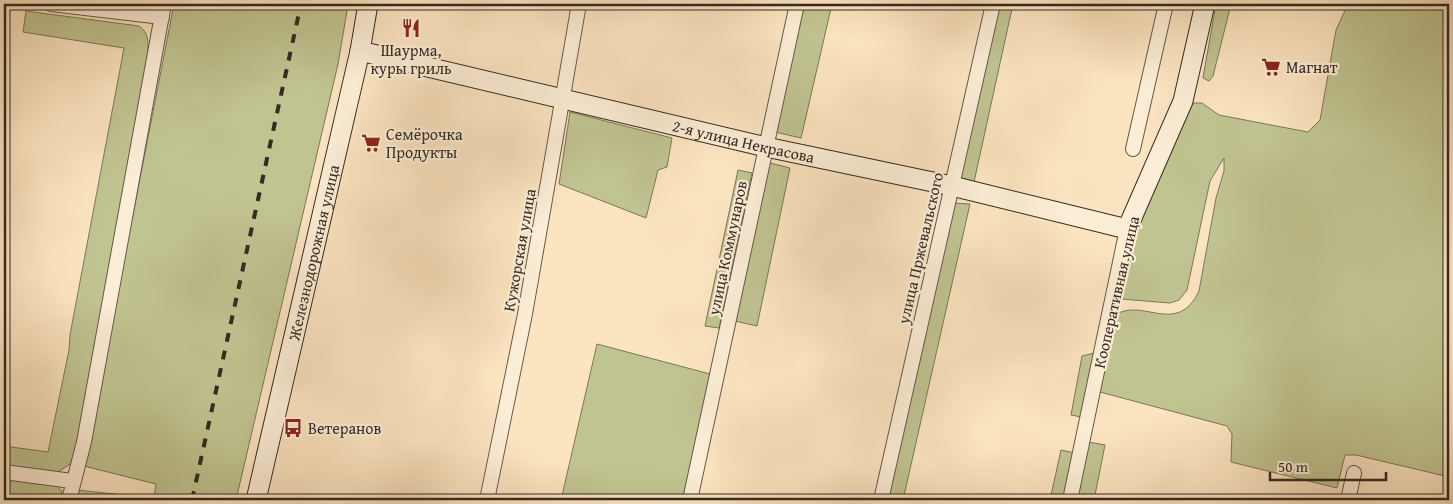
<svg xmlns="http://www.w3.org/2000/svg" width="1453" height="504" font-family="'Gentium Book Plus',serif">
	<style>
		.green { fill: #c0c491; stroke: #7a775a }
		.lines { fill: none; stroke-linecap: round; stroke-linejoin: round }
		.minor-casing { stroke: #66584a; stroke-width: 16 }
		.secondary-casing { stroke: #342a22; stroke-width: 21 }
		.minor { stroke: #fcedd6; stroke-width: 14 }
		.secondary { stroke: #fcedd6; stroke-width: 19 }
		.rail { stroke: #342a22; stroke-width: 4; stroke-dasharray: 9 9; stroke-linecap: butt }
		.labels { text-anchor: middle; stroke-width: 4.5; stroke-linejoin: round; paint-order: stroke }
		.poi-label { font-size: 16px; fill: #342a22; stroke: #fcedd6; text-anchor: start }
		.street-label { font-size: 16px; fill: #342a22; stroke: #fcedd6 }
	</style>
	<rect width="100%" height="100%" fill="#fbe4c0"/>
	<filter id="stains"><feTurbulence type="fractalNoise" baseFrequency=".004" numOctaves="4"/><feColorMatrix values="0 0 0 0 .2 0 0 0 0 .09 0 0 0 0 .02 0 0 0 .5 -.17"/></filter>
	<radialGradient id="worn" r=".72"><stop offset=".6" stop-color="#630" stop-opacity="0"/><stop offset="1" stop-color="#630" stop-opacity=".3"/></radialGradient>
	<g class="green">
		<path d="M174,4H347V11L338,64L236,500H74L76,490L154,498L156,484L84,466Z"/>
		<path d="M804,4H832L801,138L775,132Z"/>
		<path d="M994,4H1013L974,182L959,180Z"/>
		<path d="M1216,4H1231L1213,76L1209,81L1203,78Z"/>
		<path d="M1348,4H1449V477L1356,455H1345L1337,488L1231,462L1232,434L1227,426L1100,392L1115,315C1143,297 1177,337 1199,291L1216,198L1224,171V158L1210,181L1187,290L1179,300L1170,303L1121,299L1132,236L1188,110L1194,103H1202L1219,115L1308,132L1320,120L1336,30Z"/>
		<path d="M26,11L139,26C149,33 148,41 148,53L80,442L72,463L56,473L4,467V446L48,452L69,350L70,335L124,48L23,32Z"/>
		<path d="M570,112L672,138L667,167L658,170L646,218L559,184Z"/>
		<path d="M770,163L790,168L757,326L735,321Z"/>
		<path d="M738,170L752,173L719,328L705,326Z"/>
		<path d="M952,203L970,204L903,500H884Z"/>
		<path d="M597,344L710,374L683,500H561Z"/>
		<path d="M1094,353L1081,417L1071,415L1082,356Z"/>
		<path d="M1088,442L1105,445L1094,500H1075Z"/>
		<path d="M1061,450L1075,453L1065,500H1050Z"/>
		<path d="M4,478L53,483L62,491L60,500L4,499Z"/>
	</g>
	<g class="lines">
		<g class="minor-casing">
			<g id="minor">
				<path d="M51,4L162,17"/>
				<path d="M1133,149L1166,4"/>
				<path d="M4,472L72,481"/>
				<path d="M69,500L84,442L164,4"/>
				<path d="M487,500L525,314L579,4"/>
				<path d="M690,500L797,4"/>
				<path d="M881,500L993,4"/>
				<path d="M1070,500L1127,229"/>
				<path d="M1348,500L1354,473"/>
			</g>
		</g>
		<g class="secondary-casing">
			<g id="secondary">
				<path id="s1" d="M360,51L766,147L952,186L1127,229L1183,101L1205,4"/>
				<path id="s2" d="M256,500L360,51L368,4"/>
			</g>
		</g>
		<use href="#minor" class="minor"/>
		<use href="#secondary" class="secondary"/>
		<path class="rail" d="M192,500L301,4"/>
	</g>
	<defs>
		<g id="restaurant-bare" transform="scale(1.5)"><path d="M-5-6h1v4h1v-4h1v4h1v-4h1v5L-1.5 .5V6h-2V.5L-5-1ZM5-6V6H3V1.5H1.5Q1.5-4 5-6Z" fill="#8f2418" stroke="#fcedd6" stroke-width="2.5" paint-order="stroke"/></g>
		<g id="supermarket-bare" transform="scale(1.5)"><path d="M-6-5.5h2.5l.6 2H6L4.5 2H-2.5L-4.4-4H-6ZM-1.5 3.2a1.3 1.3 0 1 0 .1 0ZM3 3.2a1.3 1.3 0 1 0 .1 0Z" fill="#8f2418" stroke="#fcedd6" stroke-width="2.5" paint-order="stroke"/></g>
		<g id="bus-bare" transform="scale(1.5)"><path d="M-5-6H5V4H4V6H2V4H-2V6H-4V4H-5ZM-3.5-4V0h7V-4ZM-3.5 1.2v1.5H-2V1.2ZM2 1.2v1.5H3.5V1.2Z" fill="#8f2418" stroke="#fcedd6" stroke-width="2.5" paint-order="stroke"/></g>
	</defs>
	<g fill-rule="evenodd">
		<use href="#restaurant-bare" x="411" y="28"/>
		<use href="#supermarket-bare" x="1271" y="67"/>
		<use href="#supermarket-bare" x="371" y="143"/>
		<use href="#bus-bare" x="293" y="428"/>
	</g>
	<g class="labels">
		<g class="poi-label">
			<text x="411" y="56" text-anchor="middle">Шаурма,<tspan x="411" dy="18">куры гриль</tspan></text>
			<text x="1286" y="73">Магнат</text>
			<text x="386" y="140">Семёрочка<tspan x="386" dy="18">Продукты</tspan></text>
			<text x="308" y="434">Ветеранов</text>
		</g>
		<g class="street-label">
			<text dy="6" stroke="none"><textPath href="#s1" startOffset="394">2-я улица Некрасова</textPath></text>
			<text transform="translate(727 248) rotate(-78)" y="6">улица Коммунаров</text>
			<text transform="translate(920 248) rotate(-77)" y="6">улица Пржевальского</text>
			<text transform="translate(519 250) rotate(-80)" y="6">Кужорская улица</text>
			<text dy="6" stroke="none"><textPath href="#s2" startOffset="254">Железнодорожная улица</textPath></text>
			<text transform="translate(1116 292) rotate(-77)" y="6">Кооперативная улица</text>
		</g>
	</g>
	<rect width="1453" height="504" fill="none" stroke="#fbe4c0" stroke-width="20"/>
	<rect x="5" y="5" width="1443" height="494" fill="none" stroke="#342a22" stroke-width="2.5"/>
	<rect x="10" y="10" width="1433" height="484" fill="none" stroke="#342a22"/>
	<path d="M1270 472v8h116v-8" fill="none" stroke="#342a22" stroke-width="2.5"/>
	<text x="1278" y="472" font-size="15" fill="#342a22" stroke="#fcedd6" stroke-width="4" paint-order="stroke">50 m</text>
	<rect width="100%" height="100%" filter="url(#stains)"/>
	<rect width="100%" height="100%" fill="url(#worn)"/>
</svg>
